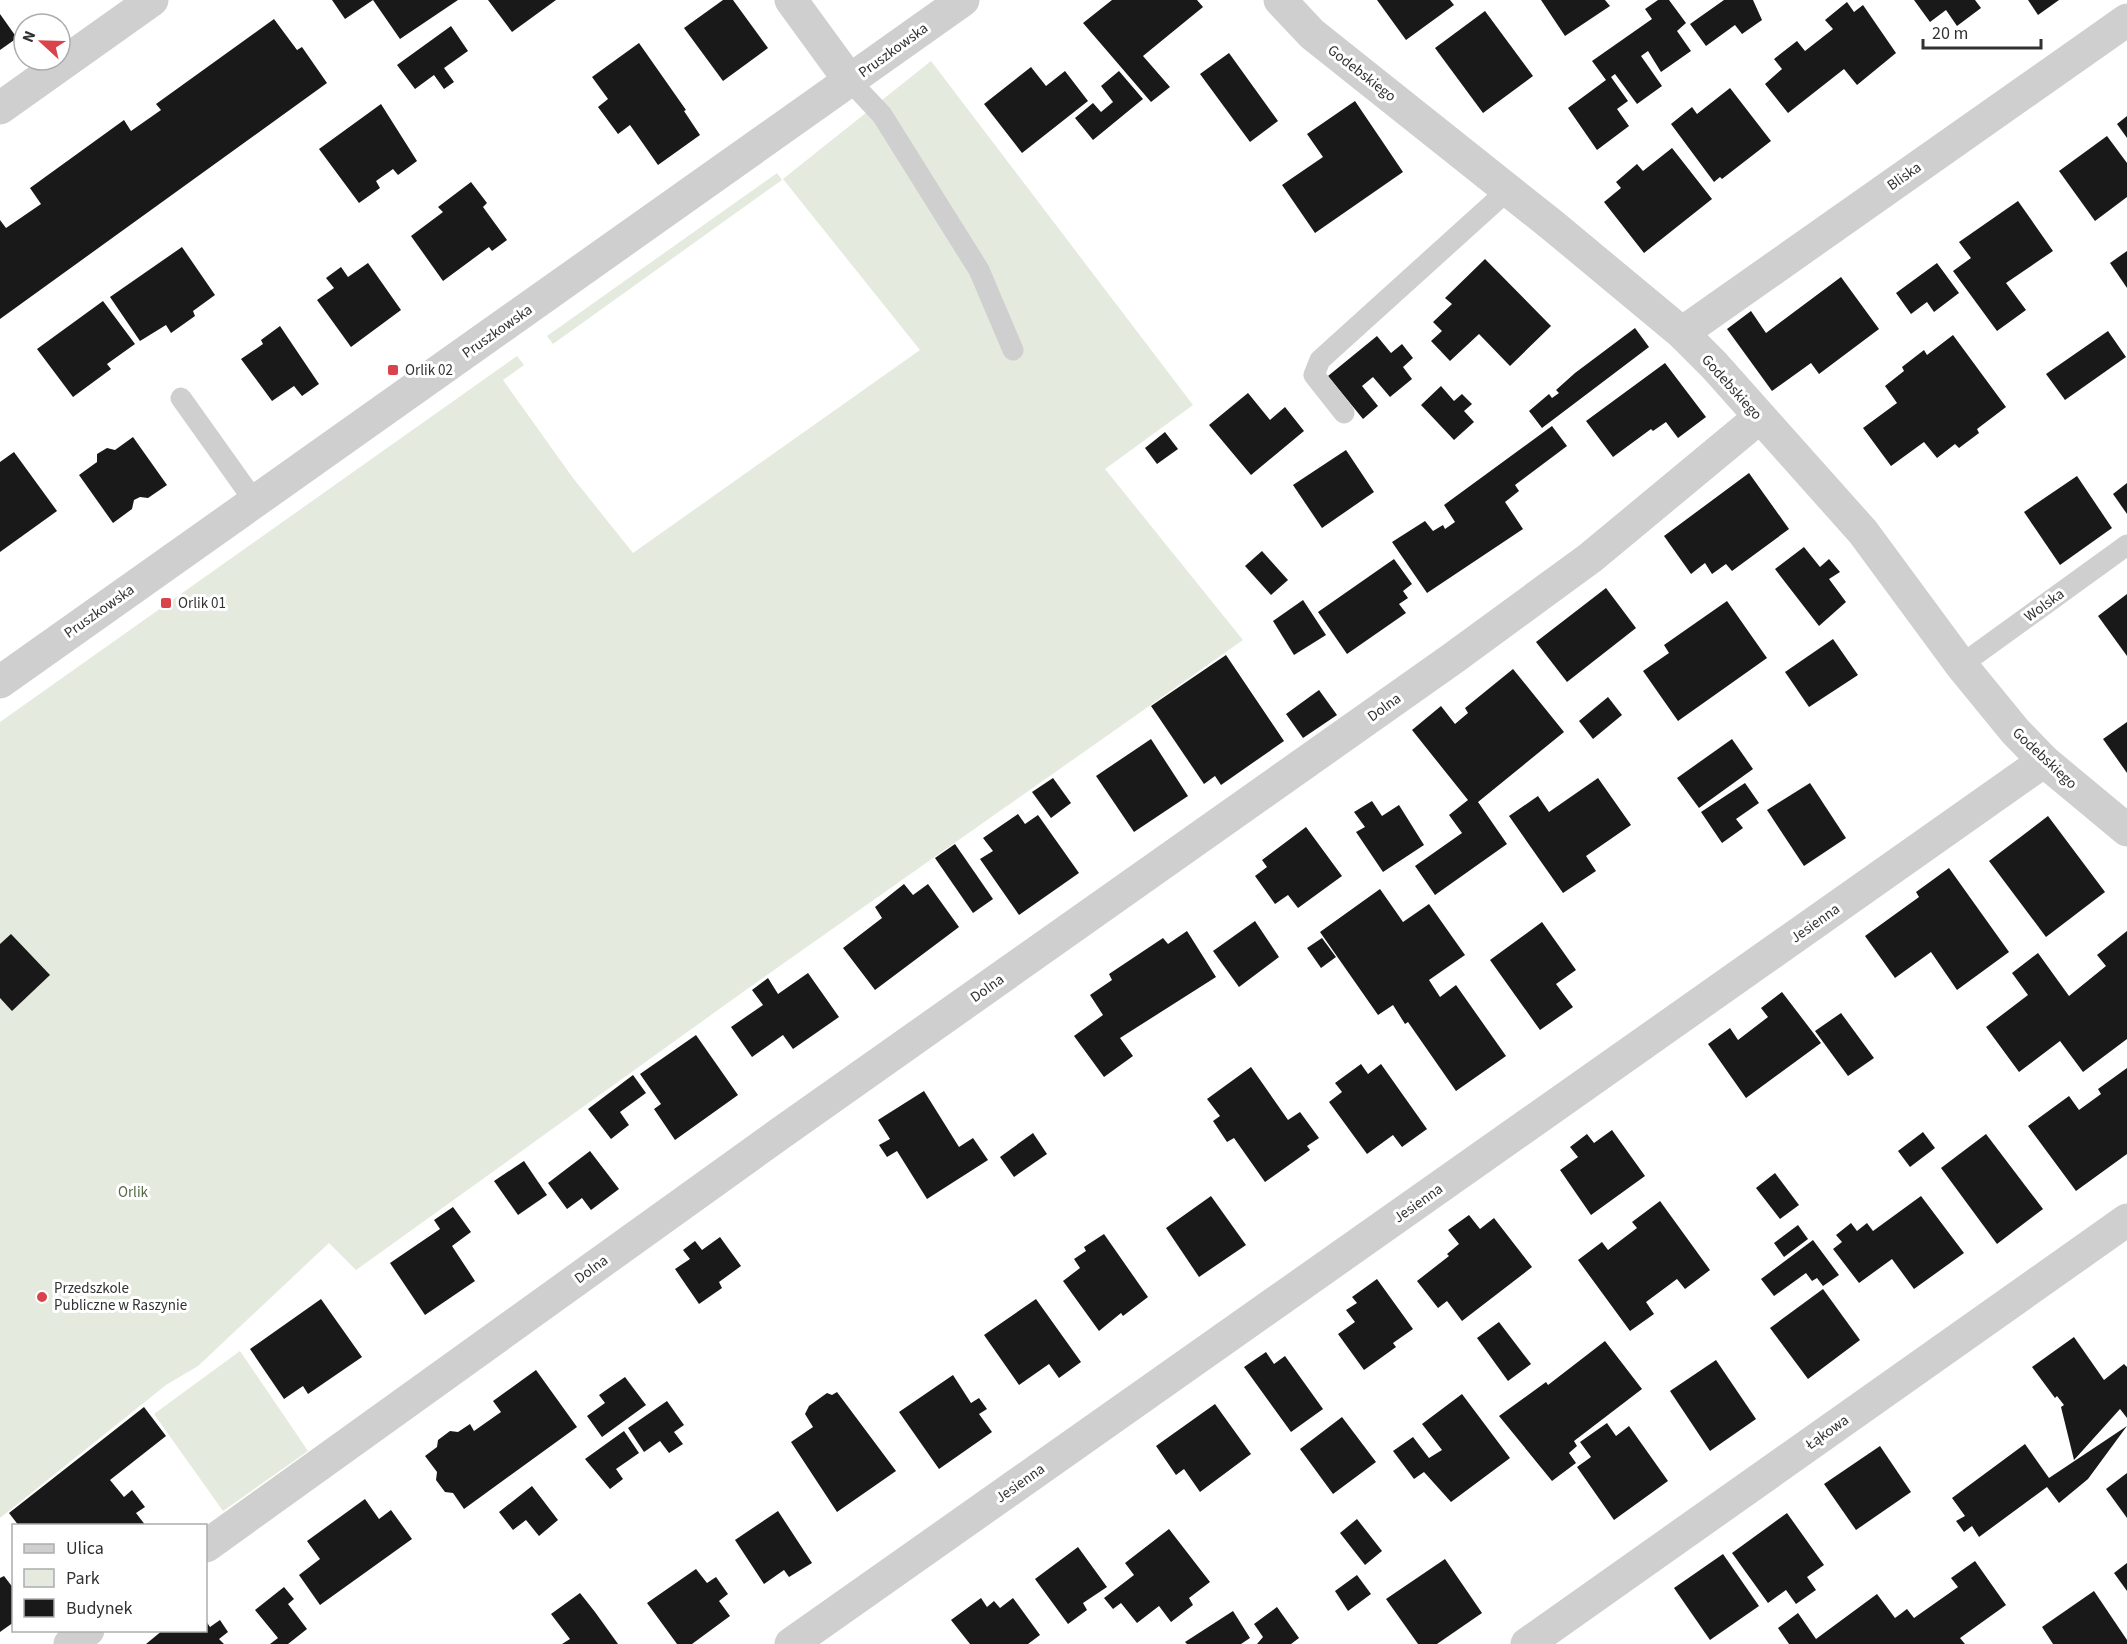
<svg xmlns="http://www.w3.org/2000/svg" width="2127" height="1644" font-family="'Source Sans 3',sans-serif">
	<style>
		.green { fill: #e4eade }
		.building { fill: #191919 }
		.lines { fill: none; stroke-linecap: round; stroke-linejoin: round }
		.service { stroke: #cfcfcf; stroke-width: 21 }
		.minor { stroke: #cfcfcf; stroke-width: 33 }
		.tertiary { stroke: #cfcfcf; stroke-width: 33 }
		.poi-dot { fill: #d9434c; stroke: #fff; stroke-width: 2 }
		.labels { text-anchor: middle; stroke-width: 6; stroke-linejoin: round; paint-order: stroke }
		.street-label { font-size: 15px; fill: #323232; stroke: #fff }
		.poi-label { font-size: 15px; fill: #323232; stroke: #fff; text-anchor: start }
		.park-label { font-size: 15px; fill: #546b41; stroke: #fff }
	</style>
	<rect width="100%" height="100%" fill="#fff"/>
	<g class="green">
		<path d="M931,61L1193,405L1105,469L1243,640L750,987L356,1270L329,1243L198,1366L166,1385L0,1518V722L517,356L524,365L503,380L573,478L633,553L920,350L783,179Z"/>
		<path d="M777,173L782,180L772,187L553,344L547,336Z"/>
		<path d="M240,1351L308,1451L223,1511L154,1414Z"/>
	</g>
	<g class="building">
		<path d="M332,0H458L400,39L373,0L345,19Z"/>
		<path d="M488,0H556L512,32Z"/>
		<path d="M723,0H733L768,48L723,81L684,28Z"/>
		<path d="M1112,0H1197L1203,7L1143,56L1170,87L1151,102L1083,23Z"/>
		<path d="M1377,0H1450L1454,5L1406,40Z"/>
		<path d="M1541,0H1605L1610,6L1565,36Z"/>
		<path d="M1658,0H1669L1686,23L1677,31L1691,51L1661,72L1648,51L1641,56L1662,86L1637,104L1615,74L1611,77L1628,101L1617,109L1629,126L1597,150L1568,108L1606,80L1592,61L1652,19L1645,9Z"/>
		<path d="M1724,0H1753L1762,20L1742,34L1735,25L1706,46L1690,24Z"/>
		<path d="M1914,0H1975L1981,8L1957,26L1946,10L1930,22Z"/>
		<path d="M2028,0H2059L2038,15Z"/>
		<path d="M1847,2L1854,12L1863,5L1896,53L1857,85L1844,69L1788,113L1765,84L1782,69L1774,59L1797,41L1805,51L1833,29L1825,20Z"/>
		<path d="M1485,11L1533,76L1483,113L1435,48Z"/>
		<path d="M0,14L17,38L0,50Z"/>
		<path d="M274,19L297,50L302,47L327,83L0,319V220L6,228L41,204L30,188L124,120L131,131L161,110L156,104Z"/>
		<path d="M451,26L468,51L444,68L454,82L444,89L434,75L415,89L397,65Z"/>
		<path d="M639,43L686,110L684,111L700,135L658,165L630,125L618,134L598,107L608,99L592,77Z"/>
		<path d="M1229,53L1278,121L1250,142L1200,74Z"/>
		<path d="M1031,67L1046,86L1065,71L1088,101L1022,153L984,104Z"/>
		<path d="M1119,71L1143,99L1093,140L1075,118L1093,103L1101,112L1113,102L1101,86Z"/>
		<path d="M1730,88L1771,141L1722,179L1720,177L1714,182L1671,124L1692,107L1697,114Z"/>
		<path d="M1355,101L1403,172L1315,233L1282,185L1323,157L1307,134Z"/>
		<path d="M381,104L417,161L398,175L393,169L376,181L380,188L359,203L319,149Z"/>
		<path d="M2127,116V138L2117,124Z"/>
		<path d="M2107,136L2127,163V197L2095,221L2059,171Z"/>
		<path d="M1672,148L1712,199L1644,253L1604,202L1621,188L1616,182L1637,164L1643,171Z"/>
		<path d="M471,182L487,203L483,207L507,240L492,251L489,247L443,281L411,236L443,212L438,207Z"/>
		<path d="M2018,201L2053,251L2006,283L2026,310L1997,331L1953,271L1971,258L1959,242Z"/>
		<path d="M182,247L215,295L193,311L195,316L171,333L166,325L140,341L110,297Z"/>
		<path d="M2127,251V288L2110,263Z"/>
		<path d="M1485,259L1551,326L1510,366L1479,334L1450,361L1431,341L1442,331L1433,322L1452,304L1445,298Z"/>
		<path d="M368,263L401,310L351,347L317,300L334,288L326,278L341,267L348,277Z"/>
		<path d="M1937,263L1959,293L1934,312L1927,302L1911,314L1896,293Z"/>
		<path d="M1841,277L1879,329L1819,374L1811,363L1772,391L1727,329L1751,311L1766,333Z"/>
		<path d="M103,301L135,344L107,364L111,369L73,397L37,349Z"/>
		<path d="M280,326L319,384L302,396L294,386L272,401L241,359L263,344L261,340Z"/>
		<path d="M1635,328L1649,347L1542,428L1529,411L1549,394L1552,398L1559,393L1556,390L1575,373Z"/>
		<path d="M2108,331L2126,357L2065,400L2046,374Z"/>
		<path d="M1953,335L2006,407L1977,429L1979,433L1959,448L1955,444L1937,458L1924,442L1891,466L1863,428L1897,403L1885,386L1904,371L1902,367L1924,350L1927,355Z"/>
		<path d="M1377,336L1391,353L1402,344L1413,358L1403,367L1412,379L1390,397L1373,377L1362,386L1378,406L1363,419L1328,376Z"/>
		<path d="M1665,363L1706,417L1678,438L1666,422L1653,431L1651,429L1613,457L1586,421Z"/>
		<path d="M1441,386L1454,401L1462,394L1472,404L1464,411L1474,422L1454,440L1421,405Z"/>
		<path d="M1248,393L1270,420L1285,407L1304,431L1251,475L1209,425Z"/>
		<path d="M1552,426L1567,446L1515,485L1519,491L1505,502L1523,529L1427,593L1392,542L1425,521L1433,531L1443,525L1445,529L1455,522L1444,505Z"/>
		<path d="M1165,432L1178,449L1157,464L1145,448Z"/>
		<path d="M133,437L167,485L148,498L140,497L134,500L132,509L113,523L79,475L97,462V454L107,448L115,450Z"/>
		<path d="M1346,450L1374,492L1322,528L1293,485Z"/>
		<path d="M14,452L57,511L0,552V462Z"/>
		<path d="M1749,473L1789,529L1732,571L1726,564L1712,574L1705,563L1691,574L1664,536Z"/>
		<path d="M2077,476L2112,528L2060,565L2024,512Z"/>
		<path d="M2127,483V514L2113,494Z"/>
		<path d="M1804,547L1820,567L1829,559L1840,572L1829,579L1846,602L1819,626L1775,569Z"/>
		<path d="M1262,551L1288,580L1271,595L1245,566Z"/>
		<path d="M1394,559L1412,584L1403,591L1408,598L1399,604L1406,613L1347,654L1318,612Z"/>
		<path d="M1606,588L1636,628L1567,682L1536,642Z"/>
		<path d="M2127,594V656L2098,616Z"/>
		<path d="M1303,600L1326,635L1294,655L1273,621Z"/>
		<path d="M1727,601L1767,658L1678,721L1643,671L1669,653L1664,645Z"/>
		<path d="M1833,639L1858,675L1809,707L1785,672Z"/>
		<path d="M1226,655L1284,741L1221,785L1215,776L1204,784L1151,706Z"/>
		<path d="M1513,669L1564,732L1478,802L1507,844L1435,895L1415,866L1462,833L1449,815L1468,800L1412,730L1441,706L1455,724L1468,713L1465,708Z"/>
		<path d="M1319,690L1337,715L1303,738L1286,714Z"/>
		<path d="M1608,697L1622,715L1593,739L1579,721Z"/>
		<path d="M2127,722V773L2103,739Z"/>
		<path d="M1151,739L1188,796L1134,832L1096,776Z"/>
		<path d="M1732,739L1753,769L1699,808L1677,778Z"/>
		<path d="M1053,778L1071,803L1051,818L1032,792Z"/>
		<path d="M1598,778L1631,825L1586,856L1596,871L1563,893L1509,816L1538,796L1549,812Z"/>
		<path d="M1745,783L1759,803L1736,819L1743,828L1722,843L1701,812Z"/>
		<path d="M1810,783L1846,838L1804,866L1767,810Z"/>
		<path d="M1372,801L1382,816L1399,805L1424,845L1383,872L1356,832L1365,827L1354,812Z"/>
		<path d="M1018,814L1025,824L1038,815L1079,873L1019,915L980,859L993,851L983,838Z"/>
		<path d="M2048,816L2105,892L2046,937L1989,861Z"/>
		<path d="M1306,827L1342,876L1298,908L1288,895L1275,904L1255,876L1267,867L1262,860Z"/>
		<path d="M955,844L993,899L973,913L935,858Z"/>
		<path d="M1949,868L2009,952L1957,990L1931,952L1895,978L1865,936L1919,897L1916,892Z"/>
		<path d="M904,884L913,895L928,884L959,927L875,990L843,948L882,918L875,907Z"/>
		<path d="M1380,889L1403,922L1429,904L1465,955L1429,980L1440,997L1456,985L1506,1056L1456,1091L1408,1022L1405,1024L1393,1005L1378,1015L1320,932Z"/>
		<path d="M1255,921L1279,957L1239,987L1213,951Z"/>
		<path d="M1542,922L1576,970L1556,984L1573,1007L1540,1030L1490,960Z"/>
		<path d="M1187,931L1216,977L1120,1038L1133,1056L1104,1077L1074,1036L1103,1015L1090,995L1112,980L1109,974L1163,938L1168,944Z"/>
		<path d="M2127,931V1039L2083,1072L2060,1041L2019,1072L1986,1027L2028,995L2012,973L2038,953L2069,996L2106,966L2097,955Z"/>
		<path d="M11,934L50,975L12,1011L0,998V944Z"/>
		<path d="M1322,938L1336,957L1321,968L1307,948Z"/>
		<path d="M808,973L839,1017L793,1049L783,1035L752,1057L731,1027L763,1005L752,990L768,978L778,994Z"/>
		<path d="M1782,992L1821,1043L1746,1098L1708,1044L1730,1028L1738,1040L1768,1017L1761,1008Z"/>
		<path d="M1841,1013L1874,1058L1848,1076L1815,1031Z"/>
		<path d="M696,1035L738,1095L675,1140L654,1109L661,1104L640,1074Z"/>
		<path d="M1361,1064L1368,1074L1381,1064L1427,1129L1402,1147L1393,1135L1367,1154L1329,1102L1342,1092L1335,1083Z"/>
		<path d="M1251,1067L1288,1120L1300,1112L1319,1138L1307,1146L1310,1150L1265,1182L1234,1138L1227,1142L1213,1121L1220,1116L1207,1099Z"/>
		<path d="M2127,1068V1154L2076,1191L2028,1126L2069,1096L2079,1110L2101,1094L2098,1089Z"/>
		<path d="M633,1075L646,1093L620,1112L629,1125L611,1139L588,1109Z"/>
		<path d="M924,1091L959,1147L973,1138L988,1160L927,1199L897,1151L887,1157L879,1145L890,1139L878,1120Z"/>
		<path d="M1612,1130L1645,1176L1591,1215L1560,1170L1578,1157L1570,1147L1587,1134L1594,1143Z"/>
		<path d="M1923,1132L1935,1148L1910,1167L1898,1151Z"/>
		<path d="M1033,1133L1047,1154L1014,1177L1000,1157Z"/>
		<path d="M1986,1134L2043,1209L1997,1244L1941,1168Z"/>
		<path d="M590,1151L619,1189L591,1210L582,1198L567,1209L548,1183Z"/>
		<path d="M524,1161L547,1195L518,1215L494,1181Z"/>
		<path d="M1775,1173L1799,1205L1780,1219L1756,1188Z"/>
		<path d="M1211,1196L1246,1245L1199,1277L1166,1228Z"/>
		<path d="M1921,1196L1964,1253L1914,1289L1892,1259L1859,1283L1833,1249L1842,1242L1836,1235L1851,1223L1857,1231L1867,1223L1873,1231Z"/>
		<path d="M1660,1201L1710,1270L1685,1289L1677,1279L1646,1302L1654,1314L1630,1331L1578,1260L1602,1242L1608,1250L1637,1228L1632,1222Z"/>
		<path d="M453,1207L471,1232L452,1246L475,1281L425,1315L390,1263L440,1229L434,1220Z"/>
		<path d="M1469,1215L1480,1229L1494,1218L1532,1267L1462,1321L1447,1301L1438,1308L1417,1281L1449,1256L1447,1254L1459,1244L1448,1230Z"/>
		<path d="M1798,1225L1808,1239L1784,1257L1774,1243Z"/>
		<path d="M1104,1234L1148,1297L1123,1316L1121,1313L1099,1331L1063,1281L1080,1268L1074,1259L1086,1251L1084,1247Z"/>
		<path d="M720,1237L741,1266L719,1282L722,1288L699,1304L675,1269L690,1259L683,1250L695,1241L702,1250Z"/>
		<path d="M1813,1240L1839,1275L1823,1286L1817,1278L1812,1281L1806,1273L1774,1296L1761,1279Z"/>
		<path d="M1377,1279L1413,1329L1393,1343L1396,1347L1364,1370L1338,1334L1355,1322L1346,1310L1357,1303L1352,1297Z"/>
		<path d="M1823,1289L1860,1340L1808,1379L1770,1328Z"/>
		<path d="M321,1299L362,1357L308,1394L303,1386L284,1399L250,1349Z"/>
		<path d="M1036,1299L1081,1362L1059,1378L1049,1364L1019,1385L984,1335Z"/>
		<path d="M1499,1322L1531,1364L1508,1381L1477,1338Z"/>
		<path d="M2074,1337L2104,1380L2124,1364L2127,1367V1418L2120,1409L2074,1460L2061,1407L2064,1405L2057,1396L2055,1398L2032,1367Z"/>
		<path d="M1605,1341L1642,1389L1574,1441L1577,1446L1569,1453L1576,1463L1552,1481L1499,1416L1546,1382L1548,1385Z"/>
		<path d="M1266,1352L1274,1364L1285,1356L1323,1409L1291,1432L1244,1367Z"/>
		<path d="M1716,1360L1756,1419L1710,1451L1670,1391Z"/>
		<path d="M536,1370L577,1427L464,1509L453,1493L445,1492L436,1480L437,1472L425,1456L437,1447L438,1440L450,1431L458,1432L470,1424L474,1431L501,1412L493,1401Z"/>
		<path d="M953,1375L971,1403L979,1398L987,1409L979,1414L992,1432L939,1469L899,1412Z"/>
		<path d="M625,1377L646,1405L602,1437L587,1416L605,1403L599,1395Z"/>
		<path d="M837,1392L896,1471L837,1512L791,1442L813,1427L805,1414L809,1406L827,1393L832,1395Z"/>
		<path d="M1462,1394L1510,1458L1451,1502L1424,1472L1414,1479L1393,1451L1413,1437L1429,1458L1442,1450L1422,1424Z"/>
		<path d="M667,1401L684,1425L674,1432L683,1444L669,1453L660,1441L644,1452L628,1428Z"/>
		<path d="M1215,1404L1251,1454L1200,1492L1184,1469L1176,1475L1156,1446Z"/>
		<path d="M144,1407L166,1436L110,1480L124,1497L132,1490L145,1507L136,1513L146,1526H19L9,1513Z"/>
		<path d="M1342,1417L1376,1462L1333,1494L1300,1449Z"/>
		<path d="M1607,1423L1616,1436L1629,1426L1668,1481L1614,1520L1577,1467L1591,1457L1580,1442Z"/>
		<path d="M2127,1426L2088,1479L2059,1503L2047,1487L1979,1537L1972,1526L1964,1532L1956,1521L1965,1516L1952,1498L2025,1444L2049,1478Z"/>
		<path d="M624,1431L639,1453L616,1469L623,1479L610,1489L585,1459Z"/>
		<path d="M1880,1446L1911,1492L1856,1530L1824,1484Z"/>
		<path d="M2127,1473V1518L2106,1489Z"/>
		<path d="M532,1486L558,1520L539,1536L526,1520L513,1530L499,1512Z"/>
		<path d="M365,1499L379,1519L391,1510L412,1539L320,1605L299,1575L320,1559L307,1541Z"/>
		<path d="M778,1511L812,1563L789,1577L784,1570L764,1584L735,1540Z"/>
		<path d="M1787,1513L1824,1565L1807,1577L1816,1590L1796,1604L1786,1590L1768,1603L1732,1553Z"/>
		<path d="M1357,1519L1382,1551L1365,1565L1340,1533Z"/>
		<path d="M1169,1529L1210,1582L1189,1598L1193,1605L1171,1622L1159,1606L1137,1623L1121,1603L1113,1609L1104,1598L1134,1575L1125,1563Z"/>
		<path d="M1078,1547L1107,1587L1083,1603L1087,1610L1068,1624L1035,1579Z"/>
		<path d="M1723,1554L1759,1606L1710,1640L1674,1588Z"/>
		<path d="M1445,1559L1482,1613L1437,1644H1418L1386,1599Z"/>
		<path d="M1975,1561L2006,1605L1960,1638L1965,1644H1789L1778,1628L1798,1613L1816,1639L1877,1594L1895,1618L1907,1609L1914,1618L1958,1587L1951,1578Z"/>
		<path d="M2127,1563V1591L2114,1573Z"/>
		<path d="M696,1569L707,1583L716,1577L728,1594L719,1601L730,1616L692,1644H677L647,1603Z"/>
		<path d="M1357,1575L1371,1594L1348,1611L1335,1591Z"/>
		<path d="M4,1576L14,1589V1622L0,1632V1578Z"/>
		<path d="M284,1587L294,1599L288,1604L307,1629L288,1644H270L278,1638L255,1610Z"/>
		<path d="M2094,1591L2127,1640V1644H2053L2042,1627Z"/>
		<path d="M580,1593L595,1612L618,1644H562L570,1639L551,1614Z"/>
		<path d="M981,1598L987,1607L994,1601L1000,1608L1013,1598L1040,1635L1028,1644H970L951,1620Z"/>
		<path d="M1277,1607L1299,1638L1291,1644H1257L1263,1637L1254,1624Z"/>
		<path d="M1233,1611L1250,1638L1241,1644H1187L1185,1642Z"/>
		<path d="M220,1620L228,1632L219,1639L224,1644H146L163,1630H206V1621L210,1627Z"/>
	</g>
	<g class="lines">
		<g class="service">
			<path d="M850,81L882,115L979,270L1013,350"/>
			<path d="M181,398L255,502"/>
			<path d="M1344,413L1314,375L1320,360L1508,190"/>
			<path d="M1961,665L2127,545"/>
		</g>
		<g class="minor">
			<path d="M791,0L850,81"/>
			<path d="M1280,0L1312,34L1552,225L1682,333L1714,365L1863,532L1961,665L2015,731L2044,761L2127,830"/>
			<path d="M0,108L152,0"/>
			<path d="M1682,333L2127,20"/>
			<path d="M206,1546L778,1135L1452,659L1590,558L1760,417"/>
			<path d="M70,1644L88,1630"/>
			<path d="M791,1644L2044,761"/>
			<path d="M1527,1644L2127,1220"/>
		</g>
		<path class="tertiary" d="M0,682L963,0"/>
	</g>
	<g class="poi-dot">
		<rect x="387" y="364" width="12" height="12" rx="3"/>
		<rect x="160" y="597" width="12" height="12" rx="3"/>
		<circle cx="42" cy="1297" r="6"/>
	</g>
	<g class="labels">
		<g class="street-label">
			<text transform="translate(893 50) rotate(-36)" y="5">Pruszkowska</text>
			<text transform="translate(1362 73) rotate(38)" y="5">Godebskiego</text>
			<text transform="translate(1904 176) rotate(-35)" y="5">Bliska</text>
			<text transform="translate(497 331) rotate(-35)" y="5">Pruszkowska</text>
			<text transform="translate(1732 387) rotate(48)" y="5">Godebskiego</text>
			<text transform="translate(2044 605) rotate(-36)" y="5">Wolska</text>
			<text transform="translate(99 611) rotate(-35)" y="5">Pruszkowska</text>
			<text transform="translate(1384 707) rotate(-36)" y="5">Dolna</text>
			<text transform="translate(2045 758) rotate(43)" y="5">Godebskiego</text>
			<text transform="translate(1815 923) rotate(-35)" y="5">Jesienna</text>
			<text transform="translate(987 988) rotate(-35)" y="5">Dolna</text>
			<text transform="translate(1418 1203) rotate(-35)" y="5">Jesienna</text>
			<text transform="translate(591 1269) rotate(-36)" y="5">Dolna</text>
			<text transform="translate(1827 1432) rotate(-35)" y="5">Łąkowa</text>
			<text transform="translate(1020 1483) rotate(-35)" y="5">Jesienna</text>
		</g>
		<g class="poi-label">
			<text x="405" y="375">Orlik 02</text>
			<text x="178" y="608">Orlik 01</text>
			<text x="54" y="1293">Przedszkole<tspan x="54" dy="17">Publiczne w Raszynie</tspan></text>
		</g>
		<g class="park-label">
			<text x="133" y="1197">Orlik</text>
		</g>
	</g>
	<rect x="12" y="1524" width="195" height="108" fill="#ffffff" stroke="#adadad" stroke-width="1.5"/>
	<rect x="24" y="1544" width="30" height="9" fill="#cfcfcf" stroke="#adadad" stroke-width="1.5"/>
	<text x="66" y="1554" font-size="18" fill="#323232">Ulica</text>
	<rect x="24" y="1569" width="30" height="18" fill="#e4eade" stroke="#adadad" stroke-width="1.5"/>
	<text x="66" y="1584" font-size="18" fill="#323232">Park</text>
	<rect x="24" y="1599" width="30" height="18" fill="#191919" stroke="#adadad" stroke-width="1.5"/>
	<text x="66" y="1614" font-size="18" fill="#323232">Budynek</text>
	<g transform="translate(42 42) rotate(292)"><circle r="28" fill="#ffffff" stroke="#adadad" stroke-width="1.5"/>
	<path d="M0-4.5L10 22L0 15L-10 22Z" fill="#d9434c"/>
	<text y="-9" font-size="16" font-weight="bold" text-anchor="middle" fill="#323232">N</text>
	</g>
	<path d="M1923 39v9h118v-9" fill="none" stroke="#323232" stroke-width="3"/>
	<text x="1932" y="39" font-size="18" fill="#323232" stroke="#ffffff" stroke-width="4.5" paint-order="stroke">20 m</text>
</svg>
